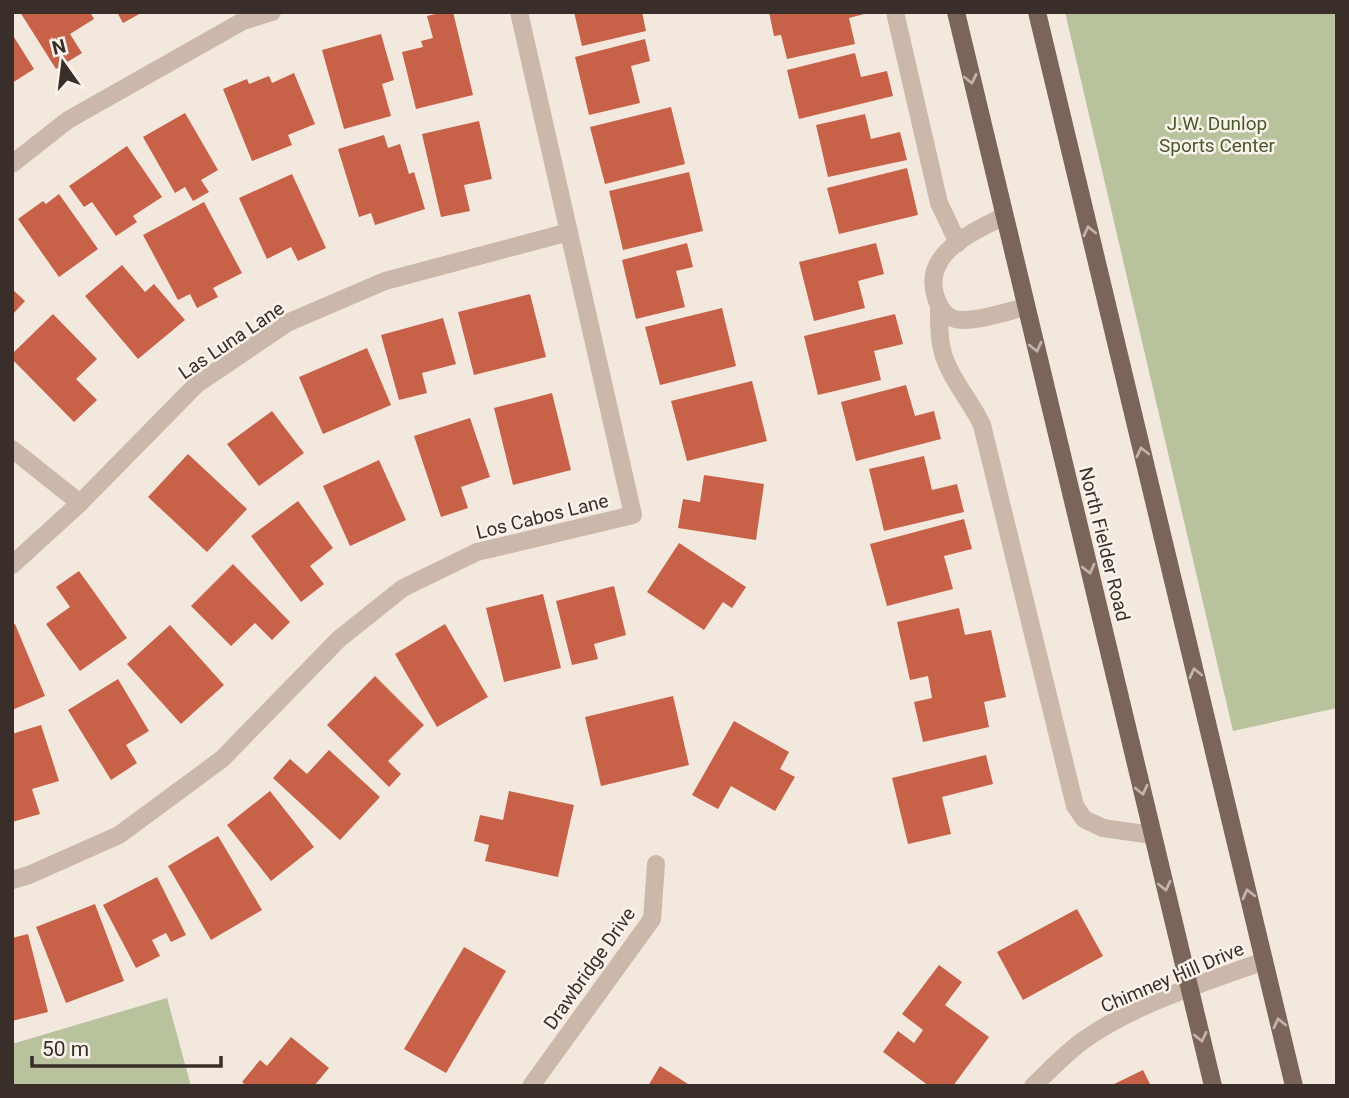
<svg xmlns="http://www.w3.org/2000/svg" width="1349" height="1098" font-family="Roboto,sans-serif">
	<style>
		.green { fill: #b8c39e }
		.building { fill: #c76148 }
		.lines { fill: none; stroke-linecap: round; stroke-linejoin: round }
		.minor { stroke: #ccb8aa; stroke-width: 18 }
		.major { stroke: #7b645a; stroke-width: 18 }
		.oneway { stroke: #c1b3aa }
		.labels { text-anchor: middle; stroke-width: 5; stroke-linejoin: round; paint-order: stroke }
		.park-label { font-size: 19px; fill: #4a582d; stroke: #faf3eb }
		.street-label { font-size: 19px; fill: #392e2a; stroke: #faf3eb }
	</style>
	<rect width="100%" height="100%" fill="#f3e8de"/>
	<g class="green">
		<path d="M1065,12H1337V708L1233,731Z"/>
		<path d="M167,998L191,1086H12V1044Z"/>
	</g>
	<g class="building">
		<path d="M20,12H90L94,19L70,34L82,53L56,69Z"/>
		<path d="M117,12H143L123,23Z"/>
		<path d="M443,12H453L473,95L416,109L402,52L423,47L421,41L433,38L427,16Z"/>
		<path d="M574,12H642L646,31L582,46Z"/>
		<path d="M769,12H868V13L849,18L855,44L787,59L781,35L774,36Z"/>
		<path d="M12,34L34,69L12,83Z"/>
		<path d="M381,34L394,80L382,84L391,116L344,129L322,50Z"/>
		<path d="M645,39L650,61L631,66L640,103L589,115L575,57Z"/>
		<path d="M855,53L861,77L887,71L893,96L799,119L787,70Z"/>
		<path d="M294,73L315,124L288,135L292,145L252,161L223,89L247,79L249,84L269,76L272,83Z"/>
		<path d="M671,107L685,164L605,184L590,127Z"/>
		<path d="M185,113L218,170L201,180L209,192L193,201L185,187L175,193L143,137Z"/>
		<path d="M865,114L871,139L900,132L907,160L828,177L816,125Z"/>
		<path d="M479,121L492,179L464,185L470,211L441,217L422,134Z"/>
		<path d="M384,135L388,148L400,144L409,174L414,172L425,209L375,225L371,213L359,217L338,149Z"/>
		<path d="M127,146L162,197L133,216L137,222L116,236L92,202L84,207L69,186Z"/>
		<path d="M907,168L918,215L839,234L827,188Z"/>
		<path d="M689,172L703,231L623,250L609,191Z"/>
		<path d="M292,174L326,248L298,261L291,247L267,259L239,198Z"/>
		<path d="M59,194L98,249L59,277L18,219L43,201L46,204Z"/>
		<path d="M204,202L242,273L213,288L218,297L197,308L190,294L178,300L143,235Z"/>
		<path d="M687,243L693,267L676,271L685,307L636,319L622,260Z"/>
		<path d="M876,243L884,274L858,281L865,308L814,321L799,262Z"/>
		<path d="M122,265L145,292L154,284L185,320L138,359L85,296Z"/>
		<path d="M12,289L25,301L12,315Z"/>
		<path d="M530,294L546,357L474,375L458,312Z"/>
		<path d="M722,308L736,366L660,385L645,327Z"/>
		<path d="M53,314L97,359L76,379L97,400L74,422L12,359V354Z"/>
		<path d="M895,314L903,344L874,351L881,380L818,395L804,336Z"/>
		<path d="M443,318L456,364L422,373L427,393L399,400L381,335Z"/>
		<path d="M367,348L391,405L323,434L299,377Z"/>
		<path d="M752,381L767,441L687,461L671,401Z"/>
		<path d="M906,385L915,416L934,411L941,439L856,461L841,402Z"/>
		<path d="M552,393L571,470L513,485L494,408Z"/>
		<path d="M272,411L304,453L259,486L227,444Z"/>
		<path d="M470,418L490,477L461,487L468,508L441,517L414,436Z"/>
		<path d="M188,454L247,509L207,552L148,497Z"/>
		<path d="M924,456L932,490L957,484L964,512L884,531L869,469Z"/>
		<path d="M379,460L406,520L350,546L323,486Z"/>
		<path d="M704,475L764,484L756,540L678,528L683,499L700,502Z"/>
		<path d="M298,501L333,548L310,566L324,584L301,602L251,536Z"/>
		<path d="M964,519L972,549L944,556L953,589L887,606L870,544Z"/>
		<path d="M679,543L746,587L732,608L723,602L704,630L647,592Z"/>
		<path d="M233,564L290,622L272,640L255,623L231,646L191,606Z"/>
		<path d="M79,571L127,638L80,671L46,624L70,607L56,587Z"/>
		<path d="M614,586L626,635L594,644L598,659L572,665L556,601Z"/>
		<path d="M543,594L561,668L504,682L486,608Z"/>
		<path d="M959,608L965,635L991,630L1006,697L984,702L989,727L923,742L914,702L932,698L928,676L910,680L897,622Z"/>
		<path d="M15,624L45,696L12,710V625Z"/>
		<path d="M445,624L488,697L437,727L395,654Z"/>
		<path d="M170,625L224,685L181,724L127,664Z"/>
		<path d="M375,676L424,725L388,761L401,774L389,787L327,725Z"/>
		<path d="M118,679L149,731L126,745L137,763L111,780L68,710Z"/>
		<path d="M673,696L689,765L601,786L585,717Z"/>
		<path d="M734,721L789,752L780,769L795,777L775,811L731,786L718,809L692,795Z"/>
		<path d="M41,725L59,781L32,789L40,814L12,822V734Z"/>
		<path d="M329,750L380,797L340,840L273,778L290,759L307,774Z"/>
		<path d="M986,755L993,784L942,797L951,834L908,844L892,778Z"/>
		<path d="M270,791L314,847L271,881L227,825Z"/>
		<path d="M509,791L574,805L558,877L485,861L489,845L474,841L480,815L503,820Z"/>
		<path d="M218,836L262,910L211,940L168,866Z"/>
		<path d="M157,877L186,935L171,942L166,933L152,940L160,956L136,968L103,905Z"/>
		<path d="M95,904L124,981L66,1003L36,927Z"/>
		<path d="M1077,909L1103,956L1023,1000L997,952Z"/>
		<path d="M28,934L48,1012L12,1021V938Z"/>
		<path d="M464,947L506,971L446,1073L404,1049Z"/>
		<path d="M939,965L962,982L945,1005L989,1037L953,1086H929L883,1052L898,1031L914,1043L923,1030L902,1014Z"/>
		<path d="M291,1037L329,1068L314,1086H247L242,1082L260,1060L267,1066Z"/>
		<path d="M660,1066L691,1086H648Z"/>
		<path d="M1143,1070L1151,1086H1110Z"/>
	</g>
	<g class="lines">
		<g class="minor">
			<path d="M895,12L939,203L958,243"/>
			<path d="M12,164L68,120L243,21L272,12"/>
			<path d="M1004,216C972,233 921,253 936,298C939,306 943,315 952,318C969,325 1008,311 1026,307"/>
			<path d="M939,308C939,326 939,346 946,362C955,385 972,403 982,425L1075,806L1084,819L1103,828L1152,835"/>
			<path d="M12,449L80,503"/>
			<path d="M12,565L80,503L197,384L287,323L385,281L569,232"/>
			<path d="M12,880L29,875L119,835L222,759L339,639L403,588L477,552L633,515L519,12"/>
			<path d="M531,1086L652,919L656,864"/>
			<path d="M1033,1086C1049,1071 1064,1055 1081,1042C1133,1004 1204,983 1264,961"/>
		</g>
		<g class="major">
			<path d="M956,12L1213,1086"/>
			<path d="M1037,12L1294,1086"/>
		</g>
	</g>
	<defs><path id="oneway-chevron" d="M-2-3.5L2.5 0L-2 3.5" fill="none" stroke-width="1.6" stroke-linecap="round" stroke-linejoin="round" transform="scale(1.75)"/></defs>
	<g class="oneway">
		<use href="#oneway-chevron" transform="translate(971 79) rotate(77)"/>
		<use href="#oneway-chevron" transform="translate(1089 231) rotate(-103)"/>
		<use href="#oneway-chevron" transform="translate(1036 347) rotate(77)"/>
		<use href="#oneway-chevron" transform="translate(1142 452) rotate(-103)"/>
		<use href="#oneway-chevron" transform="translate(1089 569) rotate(76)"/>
		<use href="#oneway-chevron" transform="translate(1195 673) rotate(-103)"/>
		<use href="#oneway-chevron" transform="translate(1142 790) rotate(76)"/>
		<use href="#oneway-chevron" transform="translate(1165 886) rotate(77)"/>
		<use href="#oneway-chevron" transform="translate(1248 894) rotate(-104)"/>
		<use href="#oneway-chevron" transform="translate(1279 1023) rotate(-103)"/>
		<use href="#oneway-chevron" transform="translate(1201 1037) rotate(77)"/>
	</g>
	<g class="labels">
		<g class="park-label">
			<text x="1217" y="130">J.W. Dunlop<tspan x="1217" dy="22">Sports Center</tspan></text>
		</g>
		<g class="street-label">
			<text transform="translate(231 340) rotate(-34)" y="7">Las Luna Lane</text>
			<text transform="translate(542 516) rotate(-14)" y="7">Los Cabos Lane</text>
			<text transform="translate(1105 544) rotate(76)" y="7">North Fielder Road</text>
			<text transform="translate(589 968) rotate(-55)" y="7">Drawbridge Drive</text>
			<text transform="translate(1172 977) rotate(-23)" y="7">Chimney Hill Drive</text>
		</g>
	</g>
	<rect width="1349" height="1098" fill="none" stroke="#392e2a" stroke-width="28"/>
	<g transform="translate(63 63) rotate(346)" stroke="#faf3eb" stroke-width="5" paint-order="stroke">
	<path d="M0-5L12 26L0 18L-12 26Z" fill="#392e2a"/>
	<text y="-10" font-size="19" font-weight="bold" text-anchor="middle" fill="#392e2a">N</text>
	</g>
	<path d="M32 1056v10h189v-10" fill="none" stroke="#392e2a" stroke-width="3.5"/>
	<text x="42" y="1056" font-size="21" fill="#392e2a" stroke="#faf3eb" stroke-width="5" paint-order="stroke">50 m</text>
</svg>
